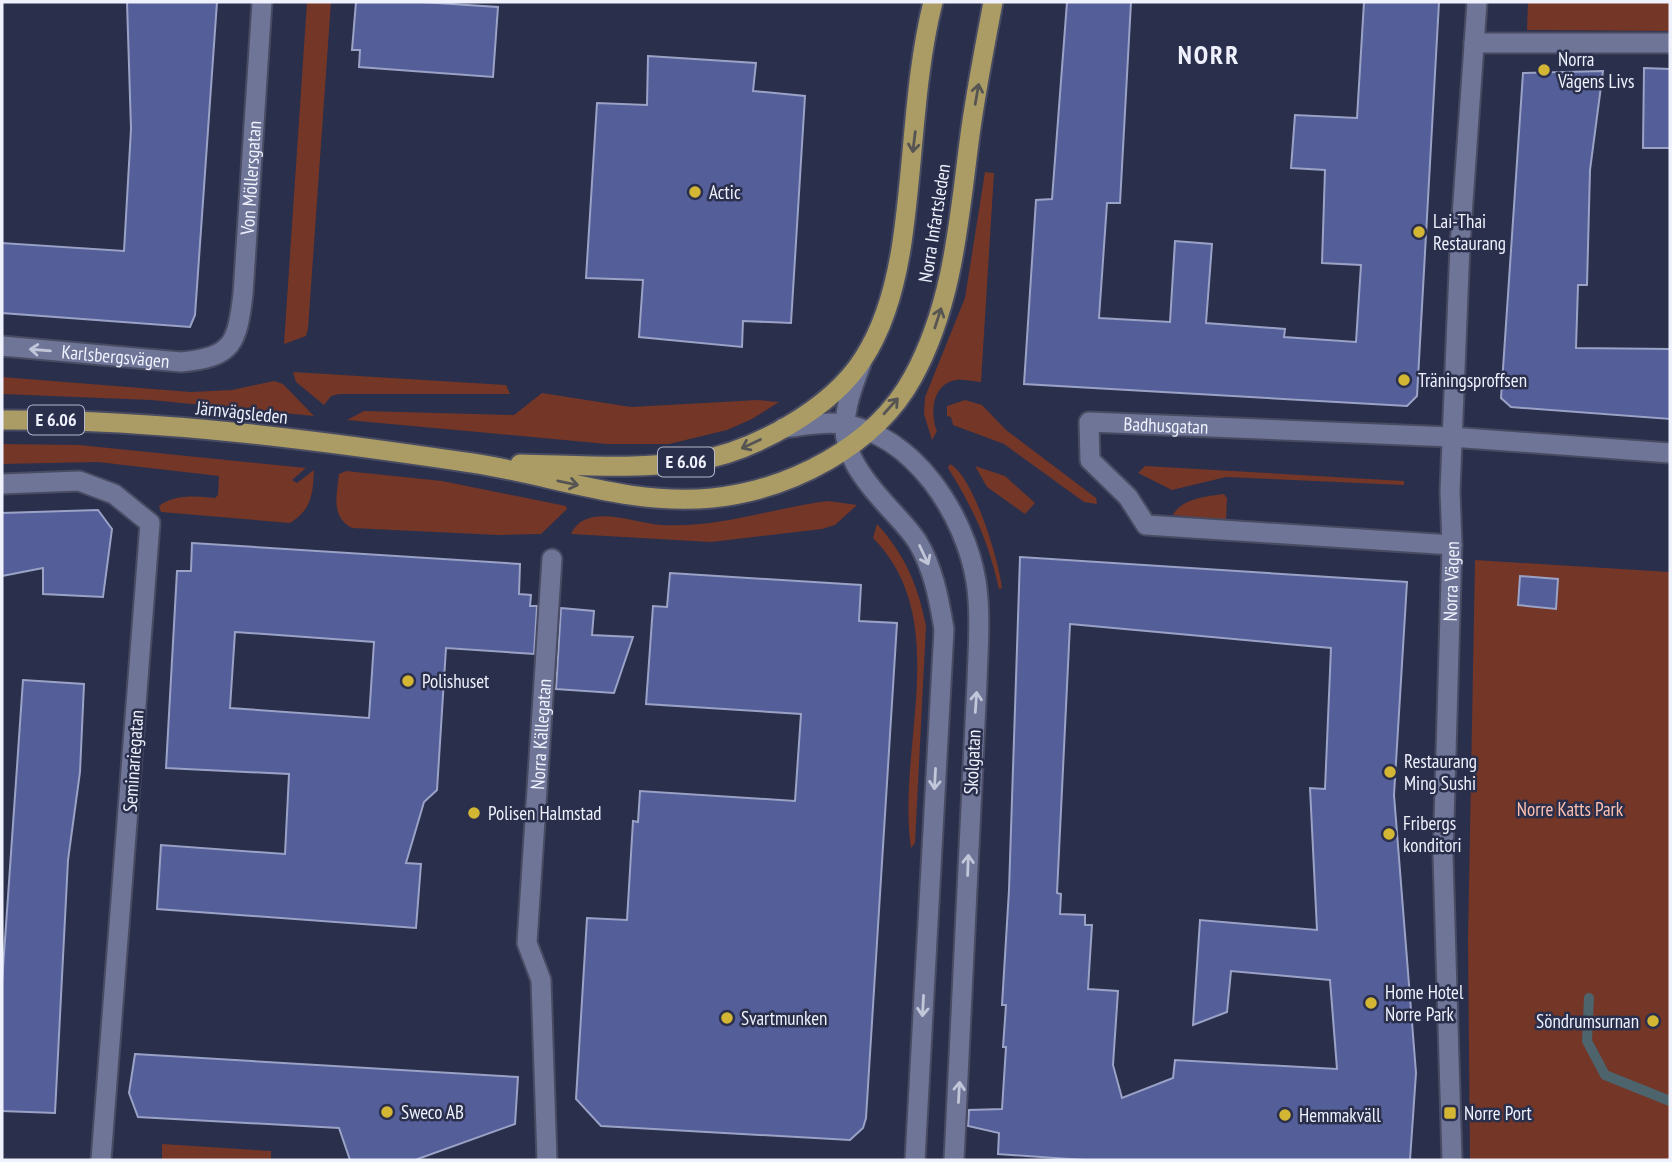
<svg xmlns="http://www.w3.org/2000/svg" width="1672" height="1162" font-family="'PT Sans Narrow',sans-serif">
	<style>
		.green { fill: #733627 }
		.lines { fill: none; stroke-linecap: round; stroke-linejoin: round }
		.stream { stroke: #4d646c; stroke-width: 10 }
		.building { fill: #545e99; stroke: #9aa2c6; stroke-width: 2; fill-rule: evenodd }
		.minor-casing { stroke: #484b62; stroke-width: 23 }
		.tertiary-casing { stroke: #484b62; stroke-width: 23 }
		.trunk-casing { stroke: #484b62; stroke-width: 23 }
		.minor { stroke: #6e7597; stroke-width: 19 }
		.tertiary { stroke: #6e7597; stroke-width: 19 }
		.trunk { stroke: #aa9c64; stroke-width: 19 }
		.oneway { stroke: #575554 }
		.oneway2 { stroke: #c2c6d9 }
		.poi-dot { fill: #d4b635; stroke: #2a2f4c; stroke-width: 2.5 }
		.labels { text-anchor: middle; stroke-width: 5; stroke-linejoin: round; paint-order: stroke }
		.shield { fill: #2a2f4c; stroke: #b4b7c8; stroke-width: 2 }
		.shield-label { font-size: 18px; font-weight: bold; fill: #eff1fd }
		.poi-label { font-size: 19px; fill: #eff1fd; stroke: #2a2f4c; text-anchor: start }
		.street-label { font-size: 19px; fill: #eff1fd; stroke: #2a2f4c }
		.park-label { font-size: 19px; fill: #fec0b0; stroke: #2a2f4c }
		.district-label { font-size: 26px; font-weight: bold; letter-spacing: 2px; fill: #eff1fd; stroke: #2a2f4c }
	</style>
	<rect width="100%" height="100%" fill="#2a2f4c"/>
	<g class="green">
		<path d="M307,2H331L308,329L306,336L284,344Z"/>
		<path d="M1528,2H1670V31L1527,30Z"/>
		<path d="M985,172L994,173L981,382C972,381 960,378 952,381C932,387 930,415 937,431L932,440L924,414L925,397L965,298Z"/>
		<path d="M293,372L506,385L510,394H339L331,396L324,405L296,382Z"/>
		<path d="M2,377L191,392L232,390L274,381L283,384L314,416L151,400L2,394Z"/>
		<path d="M542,393L631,407L758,400L779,402L752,419L727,430L669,444H607L347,420L364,411L514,415Z"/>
		<path d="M965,400L982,405L1006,430L1096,498L1097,504L1084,502L1004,444L953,425L951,417L947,416V406Z"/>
		<path d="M2,444L79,445L306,468L292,480L297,483L314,470C313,495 311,510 290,523L161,512L159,506C174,494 197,496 215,498L218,495L219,476L98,462L2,464Z"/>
		<path d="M950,464C974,477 999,561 1002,588L999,589C988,540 974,510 948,468Z"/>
		<path d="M975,466L1005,476L1035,503L1025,514L987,487Z"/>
		<path d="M1145,466L1404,481V485L1226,477L1172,490L1138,473Z"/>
		<path d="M346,471L442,481L566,506L567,509L541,534L498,535L352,528C330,516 337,495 339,474Z"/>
		<path d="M1224,494L1227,498L1226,521L1173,515C1181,499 1207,496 1224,494Z"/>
		<path d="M828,501L857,505L835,525L822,529L711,542L571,534C586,501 636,524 662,525C720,528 772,508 828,501Z"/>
		<path d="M877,524C905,555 918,585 926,626L915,843L911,848C896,747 954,620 873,538Z"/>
		<path d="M1475,560L1670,572V1160H1470L1468,940Z"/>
		<path d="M162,1144L271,1151V1160L162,1159Z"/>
	</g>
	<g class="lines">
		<path class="stream" d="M1589,998L1587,1041L1605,1075L1670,1101"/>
	</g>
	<g class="building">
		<path d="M127,2H217L195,315L190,327L2,313V243L124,251L131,129Z"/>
		<path d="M356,2H421L498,7L493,77L359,67L360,50H352Z"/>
		<path d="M1067,2H1131L1120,203H1107L1099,318L1170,322L1175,241L1212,244L1206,323L1285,329L1284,337L1356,342L1361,265L1322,263L1325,170L1291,168L1295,115L1357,118L1364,2H1439L1417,396L1407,406L1024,384L1036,200L1052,199Z"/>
		<path d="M648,56L756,63L753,91L805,96L791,323L743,321L742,347L639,337L643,280L586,278L597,103L647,105Z"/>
		<path d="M1644,68L1670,69V148H1643Z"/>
		<path d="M1603,71L1590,170L1587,285H1578L1576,348L1670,349V419L1511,407L1501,398L1523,73Z"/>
		<path d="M98,510L112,529L103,597L43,594V568L2,576V513Z"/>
		<path d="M192,543L520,564L519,594L531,595L530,606H537L534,654L446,648L437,790L424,802L406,863L421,864L416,928L157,909L161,845L285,854L289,774L166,768L177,571H191ZM235,632L374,642L369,718L230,708Z"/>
		<path d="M1020,557L1407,582L1394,795L1416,1073L1410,1160H1084L998,1154L999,1133L968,1126L969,1110L1002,1109L1006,1047H1003L1006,1005H1002L1009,890ZM1070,624L1331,648L1325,789L1310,788L1317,930L1200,920L1193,1025L1227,1012L1231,971L1330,980L1337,1069L1175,1060L1173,1078L1122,1098L1113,1065L1118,991L1088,989L1092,925H1085V915L1060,914L1061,894L1057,893Z"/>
		<path d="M670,573L861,585L859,621L897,623L866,1118L863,1128L850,1140L601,1126L576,1099L587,918L627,920L633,821L638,822L640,791L795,801L801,714L646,704L653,606L667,607Z"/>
		<path d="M1520,576L1558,579L1556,609L1518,605Z"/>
		<path d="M561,608L594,611L592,635L633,637L614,693L556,689Z"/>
		<path d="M23,680L84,684L80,772L68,860L55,1113L2,1111V983Z"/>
		<path d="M135,1054L518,1077L515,1124L415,1160H350L339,1128L138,1117L129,1093Z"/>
	</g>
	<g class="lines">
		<g class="minor-casing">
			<g id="minor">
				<path d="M1474,43H1670"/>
				<path id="s1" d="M2,346L181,362C233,357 237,344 243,294L262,2"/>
				<path d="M2,484L79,481L114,494L150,523L101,1160"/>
				<path id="s2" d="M1452,545L1146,525L1128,497L1090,460L1089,422L1451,437L1670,453"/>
				<path id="s3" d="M547,1160L541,980L527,943L552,559"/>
			</g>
		</g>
		<g class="tertiary-casing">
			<g id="tertiary">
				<path d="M861,364C837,426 837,449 882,500C894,514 907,526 917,541C933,567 939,599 944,629L915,1160"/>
				<path d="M783,428C802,426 822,421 842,424C914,434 965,515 976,581C981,614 978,649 977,682L954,1160"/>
				<path id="s4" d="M1452,1160L1443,856L1452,545L1450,491L1460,245L1477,2"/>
			</g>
		</g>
		<g class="trunk-casing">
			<g id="trunk">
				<path d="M2,420C159,419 317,440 472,463C552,475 630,506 712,498C789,490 875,447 913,377C954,302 959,217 970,135C976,90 985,46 993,2"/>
				<path d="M520,464C577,465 637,470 695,461C753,452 831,409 863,359C884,327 895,286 901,249C914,168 913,82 933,2"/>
			</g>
		</g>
		<use href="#minor" class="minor"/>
		<use href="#tertiary" class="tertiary"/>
		<use href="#trunk" class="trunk"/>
	</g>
	<defs><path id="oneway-shaft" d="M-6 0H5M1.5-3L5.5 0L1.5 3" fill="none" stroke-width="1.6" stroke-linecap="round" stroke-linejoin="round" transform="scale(1.75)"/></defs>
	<g class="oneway">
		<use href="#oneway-shaft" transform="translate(977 94) rotate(-80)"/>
		<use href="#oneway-shaft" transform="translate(914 142) rotate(97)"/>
		<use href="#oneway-shaft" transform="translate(938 318) rotate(-72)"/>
		<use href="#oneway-shaft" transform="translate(891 406) rotate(-48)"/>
		<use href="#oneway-shaft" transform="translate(751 444) rotate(155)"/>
		<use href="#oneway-shaft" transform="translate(568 483) rotate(12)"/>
	</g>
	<g class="oneway2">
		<use href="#oneway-shaft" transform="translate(40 350) rotate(-175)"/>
		<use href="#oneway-shaft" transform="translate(924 555) rotate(65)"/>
		<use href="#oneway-shaft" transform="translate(976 702) rotate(-86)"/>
		<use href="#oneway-shaft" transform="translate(935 779) rotate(93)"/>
		<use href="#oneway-shaft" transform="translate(968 865) rotate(-88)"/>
		<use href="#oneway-shaft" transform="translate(923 1006) rotate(93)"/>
		<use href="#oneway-shaft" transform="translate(959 1092) rotate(-87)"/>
	</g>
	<g class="poi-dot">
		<circle cx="1544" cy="70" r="7"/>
		<circle cx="695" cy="192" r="7"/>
		<circle cx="1419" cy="232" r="7"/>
		<circle cx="1404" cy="380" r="7"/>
		<circle cx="408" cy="681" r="7"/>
		<circle cx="1390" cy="772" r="7"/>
		<circle cx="474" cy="813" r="7"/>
		<circle cx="1389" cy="834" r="7"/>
		<circle cx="1371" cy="1003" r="7"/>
		<circle cx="727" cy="1018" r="7"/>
		<circle cx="1653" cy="1021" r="7"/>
		<circle cx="387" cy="1112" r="7"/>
		<rect x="1443" y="1106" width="14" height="14" rx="3.5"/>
		<circle cx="1285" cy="1115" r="7"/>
	</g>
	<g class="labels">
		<g class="shield">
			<rect x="28" y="405.5" width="56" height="29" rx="5"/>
			<rect x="658" y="447.5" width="56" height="29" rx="5"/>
		</g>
		<g class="shield-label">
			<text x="56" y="426">E 6.06</text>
			<text x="686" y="468">E 6.06</text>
		</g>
		<g class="poi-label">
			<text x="1558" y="66">Norra<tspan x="1558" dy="22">Vägens Livs</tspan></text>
			<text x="709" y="199">Actic</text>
			<text x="1433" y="228">Lai-Thai<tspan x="1433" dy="22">Restaurang</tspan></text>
			<text x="1418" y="387">Träningsproffsen</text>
			<text x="422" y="688">Polishuset</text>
			<text x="1404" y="768">Restaurang<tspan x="1404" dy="22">Ming Sushi</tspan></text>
			<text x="488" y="820">Polisen Halmstad</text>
			<text x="1403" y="830">Fribergs<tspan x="1403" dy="22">konditori</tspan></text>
			<text x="1385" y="999">Home Hotel<tspan x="1385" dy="22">Norre Park</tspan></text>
			<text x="741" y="1025">Svartmunken</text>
			<text x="1639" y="1028" text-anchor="end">Söndrumsurnan</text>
			<text x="401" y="1119">Sweco AB</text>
			<text x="1464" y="1120">Norre Port</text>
			<text x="1299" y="1122">Hemmakväll</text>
		</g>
		<g class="street-label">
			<text dy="7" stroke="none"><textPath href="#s1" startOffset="402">Von Möllersgatan</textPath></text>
			<text transform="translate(934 223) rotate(-81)" y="7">Norra Infartsleden</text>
			<text dy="7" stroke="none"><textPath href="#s1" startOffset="114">Karlsbergsvägen</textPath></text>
			<text transform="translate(242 412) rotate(6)" y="7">Järnvägsleden</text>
			<text dy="7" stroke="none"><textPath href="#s2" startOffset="508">Badhusgatan</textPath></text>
			<text dy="7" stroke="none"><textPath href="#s4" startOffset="579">Norra Vägen</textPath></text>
			<text dy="7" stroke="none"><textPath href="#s3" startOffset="429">Norra Källegatan</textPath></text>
			<text transform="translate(133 761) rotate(-86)" y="7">Seminariegatan</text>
			<text transform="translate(972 762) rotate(-87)" y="7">Skolgatan</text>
		</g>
		<g class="park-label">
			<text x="1570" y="816">Norre Katts Park</text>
		</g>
		<g class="district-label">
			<text x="1209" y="64">NORR</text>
		</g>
	</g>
	<rect width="1672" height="1162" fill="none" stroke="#eff1fd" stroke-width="7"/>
</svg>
